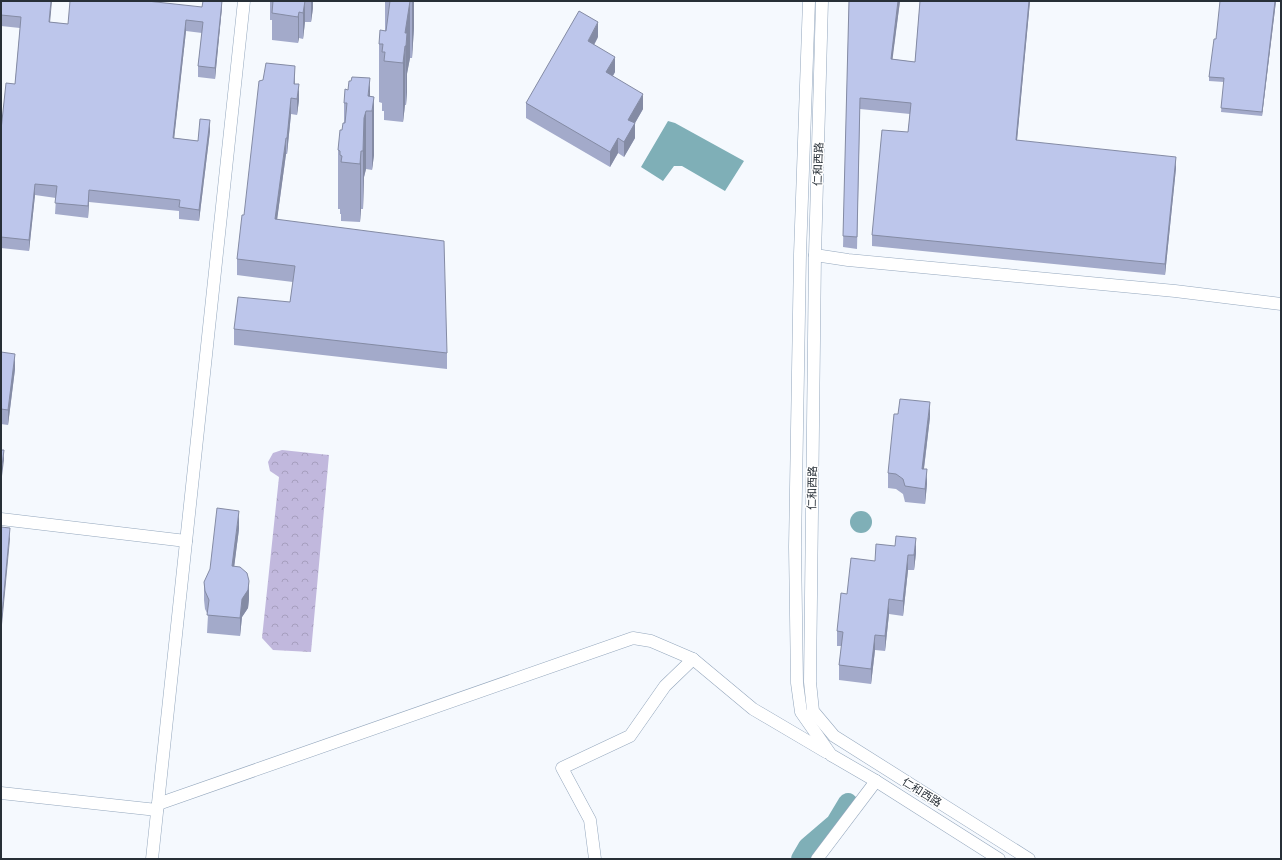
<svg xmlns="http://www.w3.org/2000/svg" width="1282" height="860" font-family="Quicksand,'Noto Sans SC',sans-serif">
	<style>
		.forest { fill: url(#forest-crowns) }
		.water { fill: #7fafb7 }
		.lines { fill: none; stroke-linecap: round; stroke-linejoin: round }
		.river { stroke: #7fafb7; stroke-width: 20 }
		.minor-casing { stroke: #94a7bd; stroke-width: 13 }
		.minor { stroke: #fff; stroke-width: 12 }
		.wall { fill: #a3aaca }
		.shaded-wall { fill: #848ba4 }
		.building { fill: #bdc6eb; stroke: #848ba4 }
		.labels { text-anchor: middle; stroke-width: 3; stroke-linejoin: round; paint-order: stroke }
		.street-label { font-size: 11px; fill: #272f37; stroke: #fff }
	</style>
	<defs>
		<pattern id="forest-crowns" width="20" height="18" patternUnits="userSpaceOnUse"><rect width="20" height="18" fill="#c1b8dd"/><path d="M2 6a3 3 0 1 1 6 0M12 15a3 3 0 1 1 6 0" fill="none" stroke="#a69ebe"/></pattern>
	</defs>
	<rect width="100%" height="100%" fill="#f5f9fe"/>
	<path class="forest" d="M282,450L329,455L311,652L273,650L262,638L279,477L270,471L268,462L273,453Z"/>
	<g class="water">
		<path d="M668,121L675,123L744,161L725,191L682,166H674L663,181L641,167Z"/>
		<circle cx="861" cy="522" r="11"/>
	</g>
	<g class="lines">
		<path class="river" d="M801,859L808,847L836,823L848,803"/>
		<g class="minor-casing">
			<g id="minor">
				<path d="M809,1L800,254L795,547L797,683L801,712L831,755L876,781L999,859"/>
				<path d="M822,1L815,255L810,682L813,711L834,736L1029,859"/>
				<path d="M815,255L848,260L1175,291L1281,304"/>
				<path d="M1,519L186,541"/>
				<path d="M1,793L157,810"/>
				<path d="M158,804L633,638L651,641L693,659L753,709L826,752"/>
				<path d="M152,859L244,1"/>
				<path d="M595,859L590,820L562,768L630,736L665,686L693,659"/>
				<path d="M817,859L876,781"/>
			</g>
		</g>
		<use href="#minor" class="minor"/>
	</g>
	<g class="wall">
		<path d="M1,1L50,22L68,24L202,7L222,1V7L215,79L198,77V66L202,33L186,31L174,138L198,141L210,131L199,221L179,219V211L89,202L88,218L55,214L56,198L35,195L29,251L1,248V130L15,84L20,28L1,26Z"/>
		<path d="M270,1H313V8L311,22H305L303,39L299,38L298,43L272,40V20H270Z"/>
		<path d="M385,1H414V28L412,58H410L407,73V92L406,105H405L403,122L384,120V111H382V103L379,102V44L385,31Z"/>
		<path d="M849,1H900L892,59L915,62L920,1H1030L1017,140L1176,168L1165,275L872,246V235L908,132L910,114L860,109L857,249L843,247Z"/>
		<path d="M1276,1L1262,116L1221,112L1224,82L1209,81V77L1216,39Z"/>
		<path d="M598,37L594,45L615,72L613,76L643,109L635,123V138L624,157L618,153L610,167L526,118V103Z"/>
		<path d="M295,84L299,100L297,115L291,114L287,154H286L277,219L447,353V369L234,345V329L290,302L293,282L237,275V259L244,215Z"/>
		<path d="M348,90L370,96L374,97V155L372,170L366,169L364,177L363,209H361L360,222L341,221V214H340V209H338V150L344,123V103Z"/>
		<path d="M1,352L15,369L8,425L1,424Z"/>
		<path d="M930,417L924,469L927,484L925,504L905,502L903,494L896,489L888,488V473Z"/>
		<path d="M239,529L234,566L249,599L248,608L242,617L240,636L207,633L208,615L205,609L204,600V582Z"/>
		<path d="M916,553L914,570H908L903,616L889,614L885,651L875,650L871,684L839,680V665L842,646H837V631L847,594L875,561Z"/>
	</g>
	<g class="shaded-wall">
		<path d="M51,1H52L49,34V22Z"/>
		<path d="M222,1V7L215,79V68Z"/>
		<path d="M305,1V22L303,39V13Z"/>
		<path d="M311,1H313V8L311,22Z"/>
		<path d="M410,1V58L407,74V92L406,105L405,33L407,14Z"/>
		<path d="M412,1H414V28L412,58Z"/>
		<path d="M898,1H900L891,71V59Z"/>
		<path d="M1029,1H1030L1016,151V140Z"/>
		<path d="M1275,1H1276L1262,116V112Z"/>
		<path d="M299,12V38L298,43V17Z"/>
		<path d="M186,20V31L173,149V138Z"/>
		<path d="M598,22V37L588,56V41Z"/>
		<path d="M405,46V105L403,122V63Z"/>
		<path d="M615,57V72L606,87V72Z"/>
		<path d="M295,66V82L294,100V84Z"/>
		<path d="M370,78V111L368,96Z"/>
		<path d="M299,84V100L297,115V99Z"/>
		<path d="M643,94V109L635,123V138L624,157V142L628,120Z"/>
		<path d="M374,97V155L372,170V111Z"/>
		<path d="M291,98V114L287,154V138Z"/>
		<path d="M366,111V169L364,177L363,209V151L364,118Z"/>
		<path d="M210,120V131L199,221V210Z"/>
		<path d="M286,138V154L275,235V219Z"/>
		<path d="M618,138V153L610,167V152Z"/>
		<path d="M361,151V209L360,222V164Z"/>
		<path d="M1176,157V168L1165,275V264Z"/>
		<path d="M35,184V195L29,251V240Z"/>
		<path d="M89,190V202L88,218V206Z"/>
		<path d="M15,354V369L8,425V410Z"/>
		<path d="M930,402V417L922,484V469Z"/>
		<path d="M4,450V460L1,484V474Z"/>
		<path d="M927,469V484L925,504V489Z"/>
		<path d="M239,511V529L232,584V566Z"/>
		<path d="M10,528V539L1,635V624Z"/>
		<path d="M916,538V553L914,570V555Z"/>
		<path d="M908,555V570L903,616V601Z"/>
		<path d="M249,581V599L248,608L242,617L240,636V618L242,599Z"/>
		<path d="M889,599V614L885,651V636Z"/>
		<path d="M875,635V650L871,684V669Z"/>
	</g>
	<g class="building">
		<path d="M1,1H51L49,22L68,24L70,1H147L202,7L203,1H222L215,68L198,66L203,22L186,20L173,138L198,141L200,119L210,120L199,210L179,207L180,200L89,190L88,206L55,203L57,186L35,184L29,240L1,237V130L6,83L15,84L21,17L1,15Z"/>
		<path d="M273,1H305L303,13L299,12L298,17L272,13Z"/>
		<path d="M390,1H410L405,33H407L406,46H405L403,63L384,61L385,52H382L383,44H379L380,30L386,31Z"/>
		<path d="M849,1H898L891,59L915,62L920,1H1029L1016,140L1176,157L1165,264L872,235L882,130L908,132L911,103L860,98L857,237L843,236Z"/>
		<path d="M1220,1H1275L1262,112L1221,108L1224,78L1209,77L1214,39H1216Z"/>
		<path d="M579,11L598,22L588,41L615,57L606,72L643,94L628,120L635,123L624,142L618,138L610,152L526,103Z"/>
		<path d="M266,63L295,66L294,84H299L297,99L291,98L287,138H286L275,219L444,241L447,353L234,329L238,297L290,302L295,266L237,259L242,215H244L259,81L263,80Z"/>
		<path d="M352,77L370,78L368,96L374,97L372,111H366L364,118L363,151H361L360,164L341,162L342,156L340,155V151L338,150L340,130H342L343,123H345L347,103H344L345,89L348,90L349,81H351Z"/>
		<path d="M1,352L15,354L8,410L1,409Z"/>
		<path d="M900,399L930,402L922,469H927L925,489L905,486L903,479L896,474L888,473L894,414H898Z"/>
		<path d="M1,450H4L1,474Z"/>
		<path d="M217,508L239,511L232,566L240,567L247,573L249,581L248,590L242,599L240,618L207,615L209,600L205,591L204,582L210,569Z"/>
		<path d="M1,527L10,528L1,624Z"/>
		<path d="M896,536L916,538L914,555H908L903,601L889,599L885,636L875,635L871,669L839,665L843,632L837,631L841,593L847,594L851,558L875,561L876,544L895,546Z"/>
	</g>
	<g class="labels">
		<g class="street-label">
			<text transform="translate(818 164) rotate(-88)" y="4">仁和西路</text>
			<text transform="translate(812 488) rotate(-89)" y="4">仁和西路</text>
			<text transform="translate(922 792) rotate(32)" y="4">仁和西路</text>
		</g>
	</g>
	<rect width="1282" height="860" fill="none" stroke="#272f37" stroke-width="4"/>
</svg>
